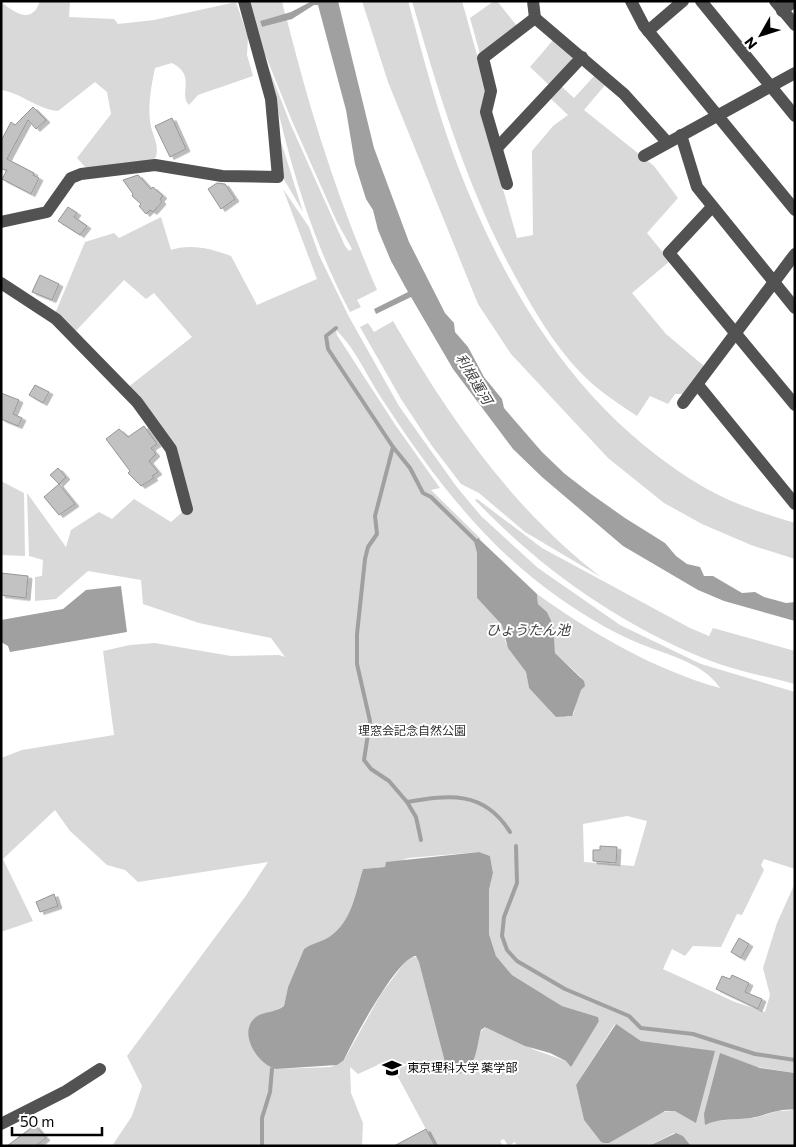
<svg xmlns="http://www.w3.org/2000/svg" width="796" height="1147" font-family="Commissioner,'Noto Sans JP',sans-serif">
	<style>
		.green { fill: #d9d9d9; fill-rule: evenodd }
		.water { fill: #a0a0a0 }
		.lines { fill: none; stroke-linecap: round; stroke-linejoin: round }
		.stream { stroke: #a0a0a0; stroke-width: 4 }
		.building { fill: #c2c2c2; stroke: #969696; filter: url(#shadow) }
		.minor { stroke: #525252; stroke-width: 12 }
		.labels { text-anchor: middle; stroke-width: 4; stroke-linejoin: round; paint-order: stroke }
		.park-label { font-size: 12px; fill: #303030; stroke: #fff }
		.poi-label { font-size: 12px; fill: #000; stroke: #fff; text-anchor: start }
		.water-label { font-size: 14px; font-style: italic; fill: #414141; stroke: #fff }
	</style>
	<defs>
		<filter id="shadow"><feDropShadow dx="4" dy="2.5" stdDeviation="0" flood-color="#0004"/></filter>
	</defs>
	<rect width="100%" height="100%" fill="#fff"/>
	<g class="green">
		<path d="M40,1H70L69,17L114,19L118,24L154,20L236,2L248,37L247,55L253,76L198,95L189,105C178,93 197,76 172,63L155,68C151,87 147,108 151,127C154,138 159,146 156,157L151,162L86,168L77,158L111,114L107,92L95,82L58,111C36,109 22,93 1,90V2C15,13 32,25 40,1Z"/>
		<path d="M245,1H282L285,14L260,21L262,27L287,20C311,115 338,200 377,290L357,300L361,307L350,312C309,235 286,151 268,66L290,123L345,246L349,251L352,249L337,222L292,121L267,59L255,36Z"/>
		<path d="M362,1H408C423,56 437,111 457,164C507,295 582,417 707,489C734,504 765,514 795,523V559L751,545L702,524L664,503L608,458L511,354L478,304L388,82Z"/>
		<path d="M412,1H462L487,91L481,112L517,238L533,235L532,151L553,126L568,115L550,98L561,86L574,98L595,75L606,84L584,110L654,166L678,198L647,233L670,261L632,293L666,334L704,366L684,394H675L668,404L650,396L637,416C617,403 596,389 580,372C558,349 541,322 525,294C472,203 441,102 412,1Z"/>
		<path d="M494,1H497L517,26L480,54L470,18Z"/>
		<path d="M554,39L572,56V60L549,85L530,67Z"/>
		<path d="M278,132L303,212L282,176Z"/>
		<path d="M283,189L309,227L319,255L348,315L399,406L456,486L481,516L538,568L620,625L701,664L795,692V869L764,859L761,865L764,870L742,915L737,914L721,947L693,946L685,956L672,949L663,969L735,1002L765,1012L770,995L763,968L777,923L795,883V1073L751,1066L707,1124L712,1121L754,1118L778,1111L795,1110V1146H691L683,1136L674,1133L649,1146H517L515,1142L508,1146L504,1139L500,1141L503,1146H435L389,1060L358,1074L350,1067L351,1093L363,1123L362,1146H112L132,1116L142,1086L127,1056L245,897L268,862L138,882L125,870L107,865L70,831L55,810L3,859L33,921L1,932V758L22,750L114,735L103,651L130,645L155,643L231,656L279,655L285,657L271,638L199,623L143,604L141,580L88,571L56,599L35,601V577L42,576L43,560L29,556L27,493L66,547L71,530L99,512L112,519L134,499L171,522L189,506L184,483L127,388L192,337L154,293L146,299L124,280L73,334L54,316L85,242L114,233L119,238L161,217L171,250C189,243 214,249 231,256L257,305L317,279ZM336,330C357,350 368,379 384,402C427,468 476,534 539,583C566,604 597,624 629,639C658,653 702,660 720,688C655,670 593,634 537,594L538,604L547,612L552,625L555,653L581,677L574,713L568,717L541,700L529,688L526,672L506,643L502,625L477,598V553L474,542L481,539L431,490L440,488L396,426L337,335ZM627,816L647,821L634,866L584,862L583,824ZM479,852L490,856L493,873L489,890V934L496,956L512,975L562,1006L598,1017L599,1021L566,1061L535,1050L489,1027H485L480,1033L418,958L411,956L405,962L381,994L344,1060L331,1067L276,1069L261,1014H269L284,1006L288,987L304,949C312,943 321,942 329,937C352,922 355,894 363,869L385,867L408,858ZM615,1024L641,1041L675,1111C651,1110 629,1130 609,1143L601,1142L584,1120L576,1085Z"/>
		<path d="M393,321C449,417 512,509 601,577L525,532L479,493L461,484L432,446L401,399L360,327L368,323L374,332Z"/>
		<path d="M1,481L24,493L25,556L1,555Z"/>
		<path d="M477,499L542,548L690,628L709,636L713,628L795,651V684C765,676 732,670 703,658C616,622 540,568 475,500Z"/>
	</g>
	<g class="water">
		<path d="M312,1H338L374,148L409,242L445,313L454,323L455,332L468,347L484,377L502,399L504,408L542,452L565,474L591,494L625,518L665,543L676,556L687,564L700,567L704,576H713L742,593L755,592L764,597L786,603L795,602V621L724,601L698,590L623,546L542,477L513,449L453,369L411,297L376,314L374,309L408,292L391,261L378,230L373,210L366,199L355,164L346,110L318,5H314L292,19L262,27L260,21L291,12Z"/>
		<path d="M478,538L537,594L538,604L547,612L553,625L555,653L584,681L585,686L581,690L572,716L556,717L529,688L526,672L508,648L502,625L477,598V553L474,542Z"/>
		<path d="M121,586L127,632L10,652L8,646L1,642V620L63,609L86,590Z"/>
		<path d="M479,852L490,856L493,873L489,890V934L496,956L512,975L562,1006L598,1017L599,1021L571,1067L566,1061L550,1053L525,1046L485,1027L481,1030C476,1047 478,1066 459,1074L451,1072L446,1066L419,962L416,956C398,956 352,1042 344,1060L337,1065L276,1069C257,1064 237,1032 256,1017C264,1011 275,1013 284,1006L288,987L304,949C312,943 321,942 329,937C352,922 355,894 363,869L385,867L386,862Z"/>
		<path d="M616,1024L641,1041L715,1051L696,1123L675,1111H665L609,1143H604L601,1142L584,1120L576,1085Z"/>
		<path d="M720,1053L760,1068L795,1073V1110C781,1108 769,1114 756,1117C739,1121 720,1117 705,1125L704,1114Z"/>
		<path d="M676,1133L683,1136L691,1146H649Z"/>
	</g>
	<g class="lines">
		<g class="stream">
			<path d="M336,328L326,336L328,349L393,447L375,516L377,534L368,547L365,559L357,634V664L370,721L364,760L371,769L389,781L407,802C449,795 484,790 510,832"/>
			<path d="M393,447L410,468L423,493L431,497L475,540"/>
			<path d="M407,802L416,817L421,840"/>
			<path d="M516,846L517,883L504,917L502,936L507,950L517,961L565,989L629,1016L641,1028L693,1034L755,1054L795,1060"/>
			<path d="M262,1146V1118L270,1092L272,1069"/>
		</g>
	</g>
	<g class="building">
		<path d="M33,107L46,120L36,129L28,120L7,159L34,173L33,175L39,178L31,194L2,179L7,170L1,169V141L11,122L15,125Z"/>
		<path d="M172,118L186,149L170,157L155,126Z"/>
		<path d="M138,175L151,189L153,187L163,196L160,199L162,202L153,212L150,210L146,214L139,206L141,204L132,196L133,194L123,180Z"/>
		<path d="M217,183L225,184L235,199L221,209L208,189Z"/>
		<path d="M68,207L77,213L74,217L87,226L80,235L58,221Z"/>
		<path d="M40,275L59,284L52,300L32,292Z"/>
		<path d="M35,385L49,392L43,403L29,395Z"/>
		<path d="M1,393L19,400L13,414L22,418L18,426L1,419Z"/>
		<path d="M144,426L157,444L151,448L156,454L149,461L158,472L152,476L154,478L141,486L128,473L130,471L106,439L119,429L128,437Z"/>
		<path d="M58,468L66,477L59,484L50,475Z"/>
		<path d="M59,484L75,504L59,515L44,497Z"/>
		<path d="M1,573L28,576L26,598L1,595Z"/>
		<path d="M600,846L617,847L616,863L593,861V850H600Z"/>
		<path d="M54,894L58,906L40,912L36,902Z"/>
		<path d="M739,938L749,944L741,958L731,952Z"/>
		<path d="M732,975L749,983L745,992L762,999L758,1009L716,989L722,976L730,979Z"/>
		<path d="M35,1125L46,1138L41,1142L35,1146H7Z"/>
		<path d="M426,1129L435,1146H394Z"/>
	</g>
	<g class="lines">
		<g class="minor">
			<path d="M533,1L535,18L624,94L667,142"/>
			<path d="M631,1L644,26L795,210"/>
			<path d="M701,1L795,116"/>
			<path d="M775,1L795,25"/>
			<path d="M782,11L794,1"/>
			<path d="M648,31L683,1"/>
			<path d="M681,135L697,187L795,308"/>
			<path d="M497,148L582,57"/>
			<path d="M644,156L795,73"/>
			<path d="M507,184L486,112L491,91L483,58L535,18"/>
			<path d="M712,207L669,253L795,405"/>
			<path d="M1,222L47,212L71,178L81,174L155,165L222,176L278,177L271,99L244,1"/>
			<path d="M1,283L56,319L137,402L171,449L187,509"/>
			<path d="M698,385L795,504"/>
			<path d="M683,403L795,254"/>
			<path d="M1,1124L66,1091L100,1069"/>
		</g>
	</g>
	<defs>
		<g id="university-bare" transform="scale(1.5)"><path d="M0-5L7-2L0 1L-7-2ZM-4 1L0 2.5L4 1V4Q0 6-4 4Z" fill="#000" stroke="#fff" stroke-width="2.5" paint-order="stroke"/></g>
	</defs>
	<g fill-rule="evenodd">
		<use href="#university-bare" x="392" y="1068"/>
	</g>
	<g class="labels">
		<g class="park-label">
			<text x="412" y="735">理窓会記念自然公園</text>
		</g>
		<g class="poi-label">
			<text x="407" y="1072">東京理科大学 薬学部</text>
		</g>
		<g class="water-label">
			<text transform="translate(474 379) rotate(59)" y="5">利根運河</text>
			<text x="528" y="635">ひょうたん池</text>
		</g>
	</g>
	<rect width="796" height="1147" fill="none" stroke="#000000" stroke-width="5"/>
	<g transform="translate(761 35) rotate(231)" stroke="#ffffff" stroke-width="4" paint-order="stroke">
	<path d="M0-4L9 19L0 12L-9 19Z" fill="#000000"/>
	<text y="-8" font-size="14" font-weight="bold" text-anchor="middle" fill="#000000">N</text>
	</g>
	<path d="M12 1127v8h90v-8" fill="none" stroke="#000000" stroke-width="2.5"/>
	<text x="20" y="1127" font-size="15" fill="#000000" stroke="#ffffff" stroke-width="4" paint-order="stroke">50 m</text>
</svg>
